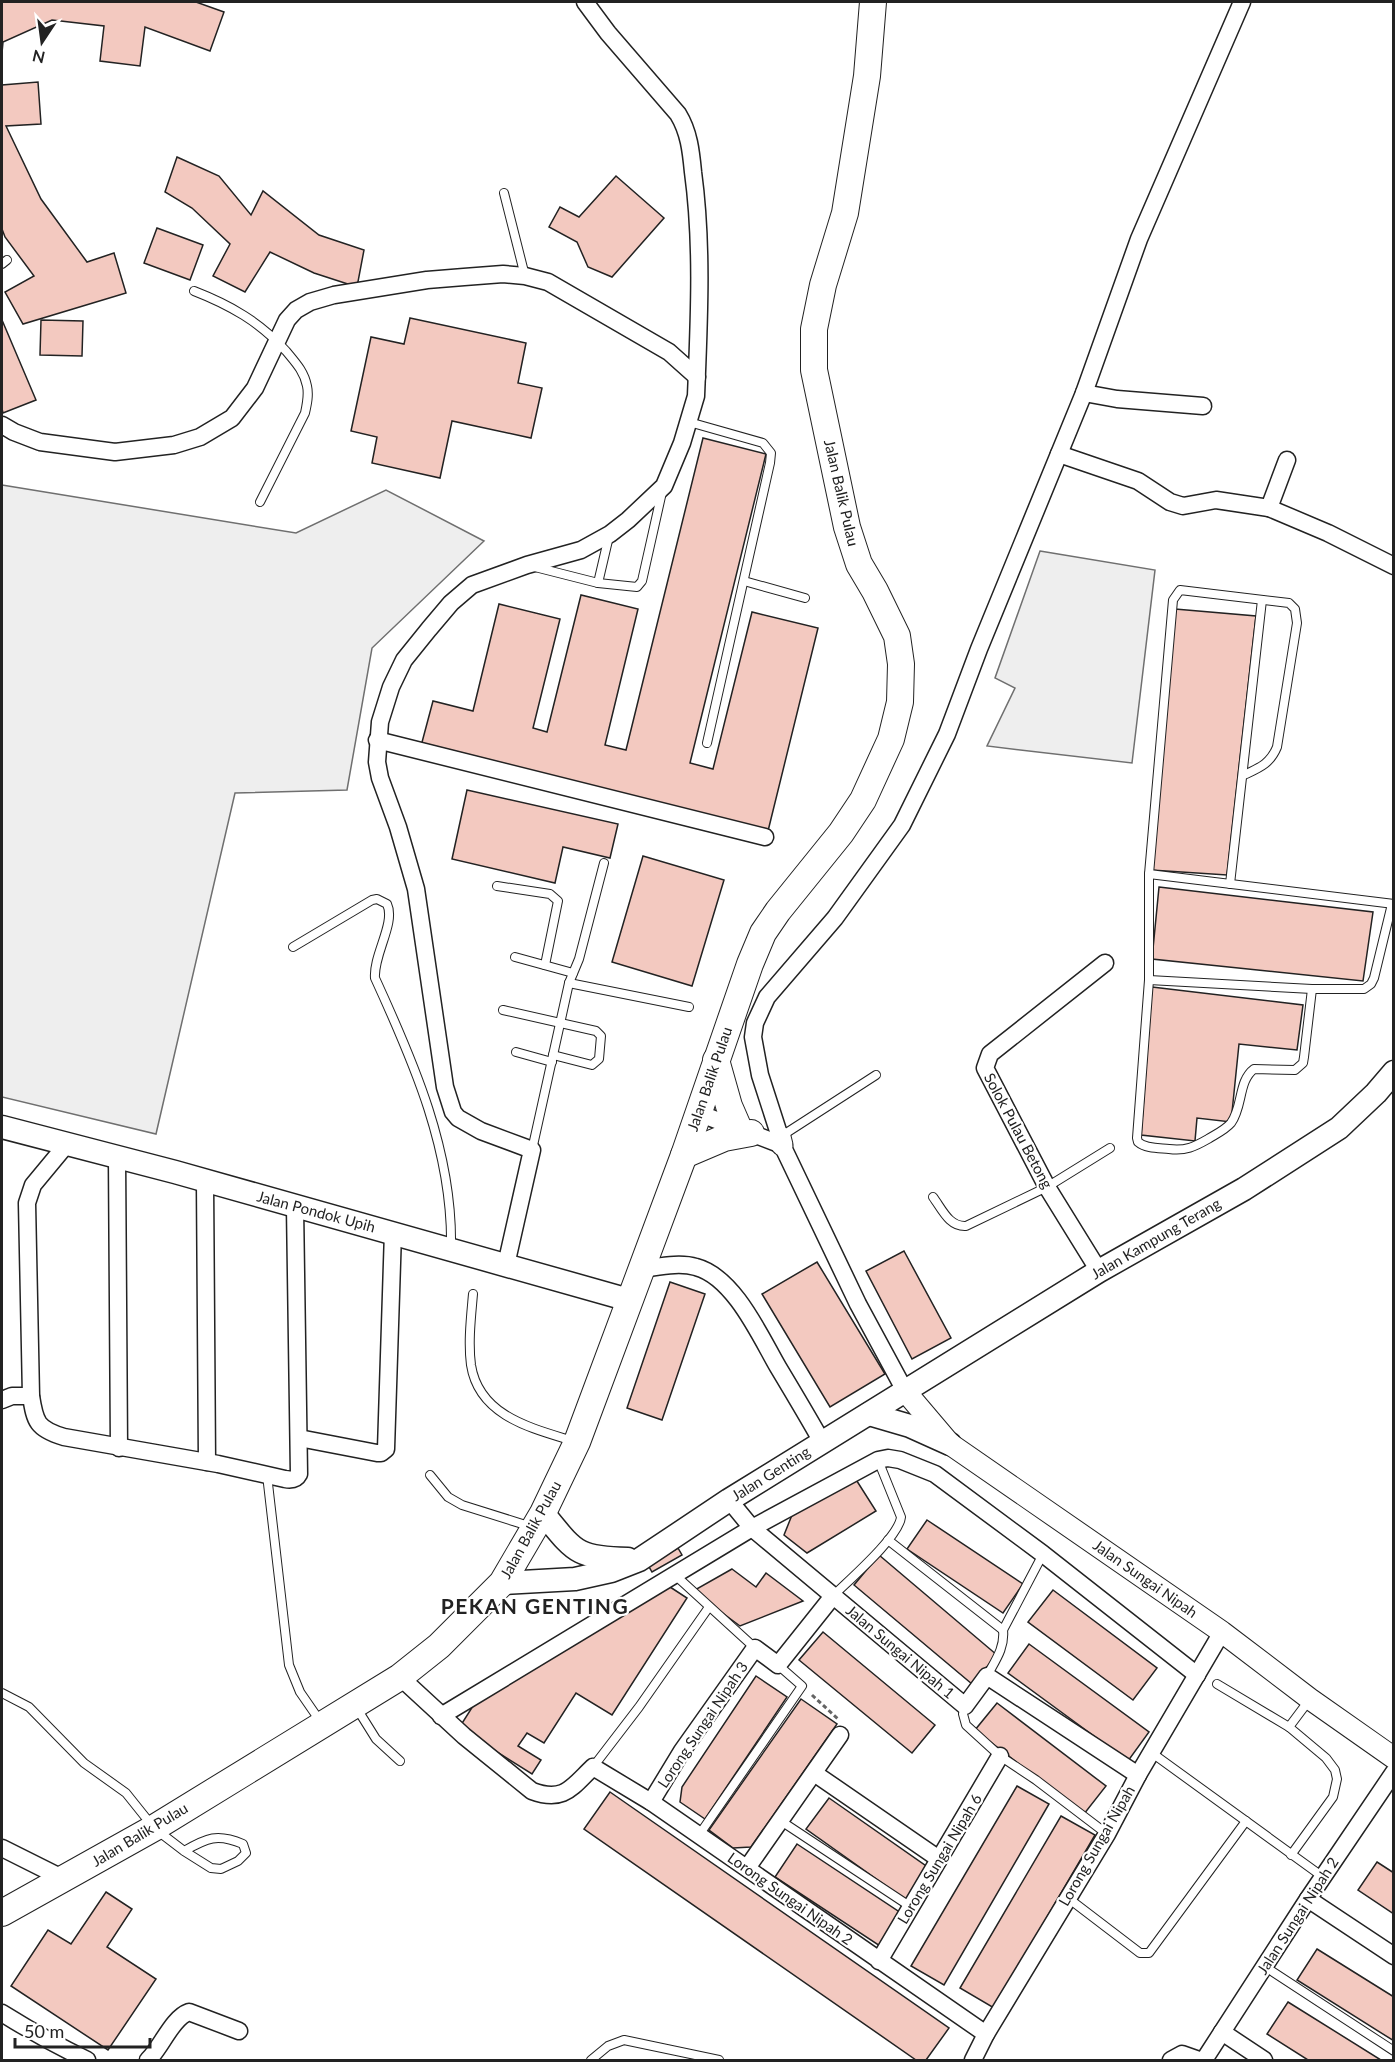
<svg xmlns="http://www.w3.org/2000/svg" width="1395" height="2062" font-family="Lato,sans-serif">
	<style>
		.green { fill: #eee; stroke: #6f6f6f; stroke-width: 1.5 }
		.building { fill: #f3c9c0; stroke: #222; stroke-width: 1.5 }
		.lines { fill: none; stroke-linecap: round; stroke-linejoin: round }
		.service-casing { stroke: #222; stroke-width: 10 }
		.minor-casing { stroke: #222; stroke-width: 19 }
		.tertiary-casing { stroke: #222; stroke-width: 23 }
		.secondary-casing { stroke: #222; stroke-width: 25 }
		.primary-casing { stroke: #222; stroke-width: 28 }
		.path { stroke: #646464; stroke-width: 3; stroke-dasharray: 4.5 3; stroke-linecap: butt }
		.service { stroke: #fff; stroke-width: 8 }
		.minor { stroke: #fff; stroke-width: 16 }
		.tertiary { stroke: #fff; stroke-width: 21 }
		.secondary { stroke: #fff; stroke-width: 22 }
		.primary { stroke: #fff; stroke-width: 26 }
		.labels { text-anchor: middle; stroke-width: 4.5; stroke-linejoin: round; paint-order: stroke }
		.street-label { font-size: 15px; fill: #222; stroke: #fff }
		.district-label { font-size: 21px; font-weight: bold; letter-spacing: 1.5px; fill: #222; stroke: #fff }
	</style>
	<rect width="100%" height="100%" fill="#fff"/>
	<g class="green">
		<path d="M2,485L296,533L386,490L484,541L372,648L347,790L235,793L156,1134L2,1097Z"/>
		<path d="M1040,551L1155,570L1132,763L987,746L1015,688L995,678Z"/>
	</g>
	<g class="building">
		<path d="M2,2H196L224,12L210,51L145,27L140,66L100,61L104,26L52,20L3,42L2,53Z"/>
		<path d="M38,82L41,124L6,126L41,199L87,262L114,253L126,293L23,324L5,292L34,276L5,237L2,229V85Z"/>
		<path d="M177,157L219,176L251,215L263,191L319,235L364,250L357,287L314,273L270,252L245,292L213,276L230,244L192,208L165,192Z"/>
		<path d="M616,176L664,218L612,277L588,267L577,242L549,227L560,207L579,217Z"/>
		<path d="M157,228L203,245L190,280L144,263Z"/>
		<path d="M410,318L526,343L518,383L542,388L531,438L452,421L440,478L372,463L377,437L351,431L371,337L404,344Z"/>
		<path d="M2,320L36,400L3,413L2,409Z"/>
		<path d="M41,320L83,321L82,356L40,355Z"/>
		<path d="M703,438L766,454L690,763L713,769L752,612L818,628L768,831L421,746L433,701L473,711L499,604L560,619L533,728L547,732L581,595L638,609L605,745L626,750Z"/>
		<path d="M1175,609L1256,616L1227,875L1151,870Z"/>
		<path d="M467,790L618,824L610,858L563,847L555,883L452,859Z"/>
		<path d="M643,856L724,880L692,986L612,962Z"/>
		<path d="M1159,887L1373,912L1363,981L1152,959Z"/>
		<path d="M1152,987L1303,1005L1297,1050L1239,1044L1231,1122L1197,1118L1195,1141L1141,1135Z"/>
		<path d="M904,1251L951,1338L912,1359L866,1271Z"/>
		<path d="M817,1262L885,1374L830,1407L762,1294Z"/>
		<path d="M670,1282L705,1294L662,1420L627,1408Z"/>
		<path d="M855,1478L876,1511L807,1553L784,1535L792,1515Z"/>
		<path d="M927,1520L1023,1584L1003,1613L907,1549Z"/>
		<path d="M678,1548L682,1555L652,1572L648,1565Z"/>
		<path d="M879,1555L997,1655L972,1684L854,1585Z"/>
		<path d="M732,1569L756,1587L766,1573L803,1601L740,1626L693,1591Z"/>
		<path d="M667,1585L687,1598L612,1715L576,1693L544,1743L527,1733L518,1746L541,1760L532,1774L459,1728L478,1698Z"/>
		<path d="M1053,1590L1157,1668L1133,1700L1028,1622Z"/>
		<path d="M823,1632L935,1725L912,1753L799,1660Z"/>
		<path d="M1029,1644L1149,1732L1128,1761L1008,1673Z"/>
		<path d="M756,1676L787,1697L705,1819L680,1802L682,1787Z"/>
		<path d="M801,1699L837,1724L751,1847L733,1848L709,1830Z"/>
		<path d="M997,1703L1106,1786L1084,1814L975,1730Z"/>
		<path d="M1017,1786L1049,1804L944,1985L911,1966Z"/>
		<path d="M610,1792L949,2028L926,2060H916L584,1829Z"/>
		<path d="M829,1798L929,1868L906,1900L806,1829Z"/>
		<path d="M1061,1816L1095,1835L994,2008L960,1988Z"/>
		<path d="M797,1844L904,1915L883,1948L775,1877Z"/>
		<path d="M1377,1862L1394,1873V1914L1358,1890Z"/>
		<path d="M106,1892L132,1909L107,1947L156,1979L108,2050L11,1986L48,1930L71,1944Z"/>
		<path d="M1317,1949L1394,1997V2041L1297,1980Z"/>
		<path d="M1288,2002L1381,2060H1308L1267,2034Z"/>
	</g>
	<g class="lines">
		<g class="service-casing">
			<g id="service">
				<path d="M504,193L525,276"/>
				<path d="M2,264L7,260"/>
				<path d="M194,291C230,305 260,322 286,351C295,362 304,371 307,386C309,395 307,404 305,413L260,502"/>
				<path d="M689,422L763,443L771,453L770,463L707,743"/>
				<path d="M535,567L598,583L637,587L642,581L662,492"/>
				<path d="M744,581L805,598"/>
				<path d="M598,583L609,536"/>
				<path d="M1244,775C1259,768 1270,764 1277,747L1297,623L1295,609L1289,603L1180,590L1173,600L1149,874V980L1137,1138L1138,1142C1146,1149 1160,1148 1169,1149C1186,1151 1194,1147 1208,1139C1216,1134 1225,1130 1231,1123C1243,1107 1238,1081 1254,1069L1295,1070L1303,1063L1304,1057L1312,989"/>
				<path d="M1149,874L1394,904"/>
				<path d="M1230,884L1262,600"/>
				<path d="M497,886L550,894L558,901L545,965"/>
				<path d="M293,947L372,900L377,899L387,904C396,923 373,955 375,978C414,1063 453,1152 451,1248"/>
				<path d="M515,957L573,973"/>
				<path d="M1149,980L1312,989H1364L1371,984L1374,978L1392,904"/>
				<path d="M569,983L689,1007"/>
				<path d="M503,1010L596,1031L601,1036L599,1059L592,1065L553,1055"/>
				<path d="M516,1052L552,1062"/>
				<path d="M780,1137L876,1075"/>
				<path d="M532,1150L569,983L579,959L604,863"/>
				<path d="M933,1197C942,1209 949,1227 966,1226L1047,1187L1110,1148"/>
				<path d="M473,1294C471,1317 468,1342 471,1365C479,1416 531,1428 573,1441"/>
				<path d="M267,1475L289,1665L300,1692L320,1721"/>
				<path d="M430,1475L448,1497L462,1505L532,1527"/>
				<path d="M888,1540L1003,1630"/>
				<path d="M675,1575L755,1648"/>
				<path d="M833,1596C849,1580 899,1537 901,1517L878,1460"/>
				<path d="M987,1676C995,1661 1005,1648 1003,1630L1043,1554"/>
				<path d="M1217,1684L1289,1727L1326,1758L1335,1770L1337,1779L1333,1797L1291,1855"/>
				<path d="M2,1693L29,1707L84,1763L126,1793L154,1828L184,1851L211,1868L221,1869L238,1861L246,1853L243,1844C217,1833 207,1838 184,1851"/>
				<path d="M965,1706L963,1714L966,1725L1000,1756L1036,1780L1107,1834"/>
				<path d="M356,1707L376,1739L400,1761"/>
				<path d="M1289,1727L1310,1699"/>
				<path d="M1152,1753L1323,1877"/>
				<path d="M593,1767L639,1707L709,1607"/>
				<path d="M781,1821L911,1907"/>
				<path d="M699,1835L802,1686L778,1665"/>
				<path d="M1068,1898L1140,1953H1149L1246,1821"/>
				<path d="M1264,1966L1394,2051"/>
				<path d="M591,2060L608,2046L624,2040L719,2060"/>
			</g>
		</g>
		<g class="minor-casing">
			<g id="minor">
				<path d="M1084,393L1117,399L1203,406"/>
				<path d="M2,425L14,432L40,442L115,452L174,445L200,437L232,418L255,388L287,320L296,310L310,302L334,295L427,280L464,277L503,274L525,276L548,282L669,352L697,377"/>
				<path d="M1059,454L1138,481L1170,502L1183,506L1216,500L1269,508L1328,533L1394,566"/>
				<path d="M1269,508L1287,460"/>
				<path d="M377,740L765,837"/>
				<path d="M698,1113L782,1145L858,1304L905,1391"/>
				<path d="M780,1137L760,1075L753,1037L755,1023L767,997L835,918L902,825L947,734L979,649L1084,393L1139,239L1242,2"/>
				<path d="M67,1144L33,1185L27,1203L31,1396C35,1422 37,1429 64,1437L218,1464L285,1479C291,1480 296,1480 299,1474L295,1207"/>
				<path d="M117,1157L119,1448"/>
				<path d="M205,1182L207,1462"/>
				<path d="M506,1265L532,1150L481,1131L458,1118L453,1112L445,1087L416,889L398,827L380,778L377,762L380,722L391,687L404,660L429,629L451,603L472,585L527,565L581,550L610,534L628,520L664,486L682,443L696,396C699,322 703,245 693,172C691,151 689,132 678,114L608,33L585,2"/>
				<path d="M641,1269C658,1267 679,1262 696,1267C734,1277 760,1336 778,1367C793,1392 808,1417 822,1442"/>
				<path d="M1099,1271L1047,1187L985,1068L990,1054L1105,963"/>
				<path d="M2,1400L12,1396H31"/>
				<path d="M299,1438L377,1453H381L386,1449L393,1232"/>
				<path d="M729,1500L752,1528L965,1706L987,1676L1138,1775"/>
				<path d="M400,1677L464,1736L532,1791C564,1803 572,1787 593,1767L651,1802L986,2034"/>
				<path d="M441,1716L752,1528L878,1460L888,1458L900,1460L935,1474L1043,1554L1197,1675"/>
				<path d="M814,1773L939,1859"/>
				<path d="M651,1802L682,1751L755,1648L778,1665L833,1596"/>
				<path d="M2,1848L64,1879"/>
				<path d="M747,1868L840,1735"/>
				<path d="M1308,1899L1394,1956"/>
				<path d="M879,1961L1000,1756"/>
				<path d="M2,2013C29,2030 58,2046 87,2060"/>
				<path d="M1222,2032L1264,2060"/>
				<path d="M148,2060C161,2048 172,2018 189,2012L239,2031"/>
				<path d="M973,2060L986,2034L1107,1834L1138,1775L1222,1632"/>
				<path d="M1171,2060L1182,2054L1199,2060"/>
				<path d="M1204,2060L1308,1899L1394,1772"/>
			</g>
		</g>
		<g class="tertiary-casing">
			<g id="tertiary">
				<path d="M780,1137L782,1145"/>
				<path d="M905,1391L950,1444L1222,1632L1310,1699L1394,1758"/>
			</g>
		</g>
		<g class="secondary-casing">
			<g id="secondary">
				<path d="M2,1127L175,1172L629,1300"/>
				<path d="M869,1414L910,1426L950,1444"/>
				<path d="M543,1513C575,1552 576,1558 628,1559"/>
				<path d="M502,1583L575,1579L611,1571L639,1560L729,1500L1099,1271L1244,1189L1339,1128L1376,1093L1394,1072"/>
			</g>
		</g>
		<g class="primary-casing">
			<g id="primary">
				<path d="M716,1060L729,1106L739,1129"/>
				<path d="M684,1155L724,1138L751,1133"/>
				<path d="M2,1913L154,1828L400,1677L439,1646L502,1583L543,1513L577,1442L684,1155L750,964L763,933L778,911L841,833L863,800L891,739L900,702L901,664L897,636L875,591L859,564L847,527L814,370V329L823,285L845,213L867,76L873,2"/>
			</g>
		</g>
		<path class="path" d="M812,1695L838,1719"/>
		<use href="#service" class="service"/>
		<use href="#minor" class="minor"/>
		<use href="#tertiary" class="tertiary"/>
		<use href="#secondary" class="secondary"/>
		<use href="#primary" class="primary"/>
	</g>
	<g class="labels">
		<g class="street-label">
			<text transform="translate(841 493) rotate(77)" y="5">Jalan Balik Pulau</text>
			<text transform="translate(710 1079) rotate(-71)" y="5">Jalan Balik Pulau</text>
			<text transform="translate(1018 1131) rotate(62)" y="5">Solok Pulau Betong</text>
			<text transform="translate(316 1212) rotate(15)" y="5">Jalan Pondok Upih</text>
			<text transform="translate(1156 1239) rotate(-30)" y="5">Jalan Kampung Terang</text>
			<text transform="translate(771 1474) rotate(-32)" y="5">Jalan Genting</text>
			<text transform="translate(531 1530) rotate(-61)" y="5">Jalan Balik Pulau</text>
			<text transform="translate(1145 1579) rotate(35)" y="5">Jalan Sungai Nipah</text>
			<text transform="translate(900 1652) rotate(40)" y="5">Jalan Sungai Nipah 1</text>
			<text transform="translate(703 1725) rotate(-56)" y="5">Lorong Sungai Nipah 3</text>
			<text transform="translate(140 1835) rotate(-31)" y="5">Jalan Balik Pulau</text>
			<text transform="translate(1097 1846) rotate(-60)" y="5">Lorong Sungai Nipah</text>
			<text transform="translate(940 1859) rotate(-59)" y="5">Lorong Sungai Nipah 6</text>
			<text transform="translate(790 1899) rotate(35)" y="5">Lorong Sungai Nipah 2</text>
			<text transform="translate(1298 1916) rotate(-57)" y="5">Jalan Sungai Nipah 2</text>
		</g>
		<g class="district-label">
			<text x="535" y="1614">PEKAN GENTING</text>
		</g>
	</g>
	<rect width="1395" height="2062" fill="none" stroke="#222222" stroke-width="6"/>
	<g transform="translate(42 42) rotate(193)" stroke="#ffffff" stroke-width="4.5" paint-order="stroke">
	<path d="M0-4.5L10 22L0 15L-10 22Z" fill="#222222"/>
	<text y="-9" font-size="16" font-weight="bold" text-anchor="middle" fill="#222222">N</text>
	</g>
	<path d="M15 2038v9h135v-9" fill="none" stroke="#222222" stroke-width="3"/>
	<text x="24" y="2038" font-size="18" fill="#222222" stroke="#ffffff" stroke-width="4.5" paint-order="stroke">50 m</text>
</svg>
